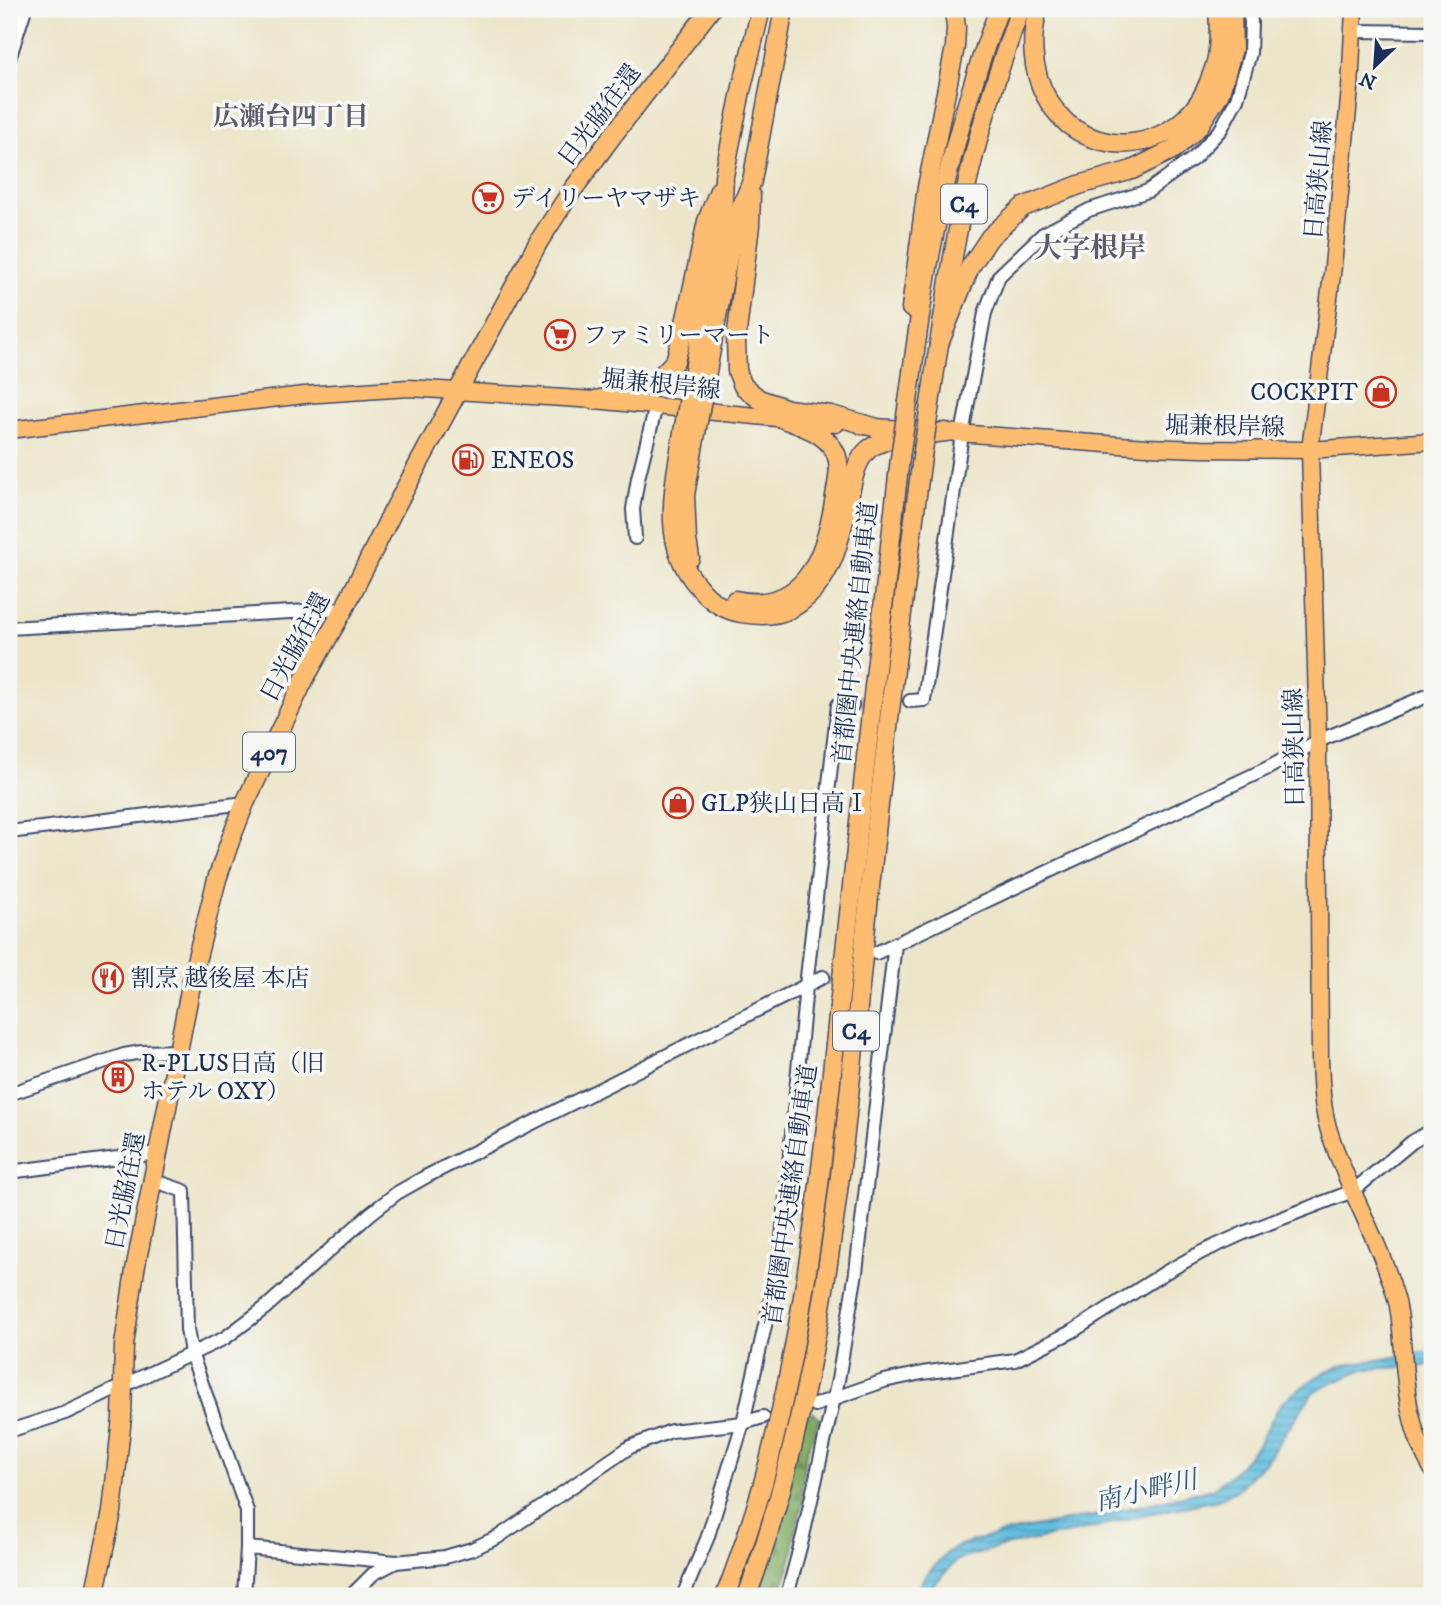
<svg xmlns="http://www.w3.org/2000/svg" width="1441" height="1605" font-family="'IM FELL DW Pica','Noto Serif JP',serif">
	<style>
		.forest { fill: url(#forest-firs); stroke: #4e6c60; stroke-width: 2 }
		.water { fill: url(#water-rules); stroke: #3e779f; stroke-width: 2 }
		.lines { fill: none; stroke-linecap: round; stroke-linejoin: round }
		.minor-tunnel { stroke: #c2c1b4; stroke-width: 12; stroke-dasharray: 12 6; stroke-linecap: butt }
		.minor-casing { stroke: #3a4a6e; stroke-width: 16 }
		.major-casing { stroke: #3a4a6e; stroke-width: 19 }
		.highway-casing { stroke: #3a4a6e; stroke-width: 21 }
		.minor { stroke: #fff; stroke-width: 12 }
		.major { stroke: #febc70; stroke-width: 16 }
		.highway { stroke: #febc70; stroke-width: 18 }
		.highway-bridge-casing { stroke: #3a4a6e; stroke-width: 21; stroke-linecap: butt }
		.highway-bridge { stroke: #febc70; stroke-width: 18 }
		.labels { text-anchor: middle; stroke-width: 7; stroke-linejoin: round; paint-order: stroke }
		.shield { fill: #f6f6f2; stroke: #5d6b8a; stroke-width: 2 }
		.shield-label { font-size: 23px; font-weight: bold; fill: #1b2f5e }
		.street-label { font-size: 24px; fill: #1b2f5e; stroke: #f6f6f2 }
		.poi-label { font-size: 24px; fill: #1b2f5e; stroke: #f6f6f2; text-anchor: start }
		.neighbourhood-label { font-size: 26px; font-weight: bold; fill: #5c5b6d; stroke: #f6f6f2 }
		.water-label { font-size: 26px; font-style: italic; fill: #305a85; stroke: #f6f6f2 }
		.quarter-label { font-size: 28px; font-weight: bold; fill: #5c5b6d; stroke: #f6f6f2 }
	</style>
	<defs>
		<pattern id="forest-firs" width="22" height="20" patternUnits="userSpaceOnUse" patternTransform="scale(1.75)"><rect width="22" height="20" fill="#80aa61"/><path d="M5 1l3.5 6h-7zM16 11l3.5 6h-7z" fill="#688b53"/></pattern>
		<pattern id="water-rules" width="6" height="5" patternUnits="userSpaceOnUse" patternTransform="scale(1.75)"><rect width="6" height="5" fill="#62bfe0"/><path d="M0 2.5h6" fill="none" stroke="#509cb9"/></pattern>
	</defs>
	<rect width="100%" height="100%" fill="#f6f6f2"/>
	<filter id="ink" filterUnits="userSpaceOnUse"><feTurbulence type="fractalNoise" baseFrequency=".0143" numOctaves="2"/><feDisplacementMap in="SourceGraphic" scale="14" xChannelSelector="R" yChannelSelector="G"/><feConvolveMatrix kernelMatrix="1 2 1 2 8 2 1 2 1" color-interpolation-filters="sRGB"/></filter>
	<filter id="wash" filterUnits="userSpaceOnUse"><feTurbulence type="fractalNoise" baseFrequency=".00686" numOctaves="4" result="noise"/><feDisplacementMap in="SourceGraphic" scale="28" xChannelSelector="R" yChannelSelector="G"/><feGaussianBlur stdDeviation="1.57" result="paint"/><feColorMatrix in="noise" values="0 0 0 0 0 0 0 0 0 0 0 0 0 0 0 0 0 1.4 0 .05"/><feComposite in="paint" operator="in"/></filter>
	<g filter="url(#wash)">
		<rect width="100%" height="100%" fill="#ece5c9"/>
		<path class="forest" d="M813,1412L820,1418L806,1454L802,1488L804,1499L794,1536V1549L785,1580L775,1596H754L801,1422Z"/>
		<path class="water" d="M1432,1351V1363L1426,1366L1363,1369L1313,1392L1267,1460L1237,1490L1218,1500L1143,1515L1080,1531L1004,1546L957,1560L923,1596H913L928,1573L948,1552L963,1544L1008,1532L1109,1513L1213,1489L1234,1472L1258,1445L1281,1403L1316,1377L1339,1366Z"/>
	</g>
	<g filter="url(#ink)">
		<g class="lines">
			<path class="minor-tunnel" d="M852,705L910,701"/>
			<g class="minor-casing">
				<g id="minor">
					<path d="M1353,31L1432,32"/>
					<path d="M9,59L25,9"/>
					<path d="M635,538L633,509L638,478L656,406"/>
					<path d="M9,628L344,609"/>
					<path d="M910,701L924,700L962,434L985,313L999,276L1043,234L1089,210L1148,191L1194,158L1221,129L1237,99L1250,53L1251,21L1248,9"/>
					<path d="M9,832L245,803"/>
					<path d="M876,953L1268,768L1318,741L1432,694"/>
					<path d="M9,1094L124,1055L142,1052L179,1051"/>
					<path d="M9,1172L157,1153"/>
					<path d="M152,1180L184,1191L187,1329L191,1353L247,1511V1548L244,1596"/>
					<path d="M815,1405L884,1381L922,1373L1015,1360L1073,1331L1166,1272L1202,1252L1246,1232L1353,1191L1412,1142L1432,1130"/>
					<path d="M9,1431L65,1413L225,1338L265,1308L370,1214L397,1193L427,1176L823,977"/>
					<path d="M247,1548L396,1562"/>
					<path d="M351,1596L373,1574L396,1562L445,1557L472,1549L498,1537L630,1447L671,1431L743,1423L763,1417"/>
					<path d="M683,1596L707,1539L743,1423L780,1259L806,986L838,705H852"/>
					<path d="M787,1596L803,1536L838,1380L856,1272L895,944"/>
				</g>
			</g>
			<g class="major-casing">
				<g id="major">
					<path d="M1354,9L1350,89L1333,266L1310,450L1318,741L1320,1060C1321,1085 1322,1110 1330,1134C1348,1190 1380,1241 1396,1298C1401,1315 1401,1333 1403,1351C1406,1393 1410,1432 1432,1469"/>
					<path d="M862,426L1147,447L1201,449L1310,450L1432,441"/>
					<path d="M9,430L304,395L409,388L595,400L836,424"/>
				</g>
			</g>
			<g class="highway-casing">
				<g id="highway">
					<path d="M1038,9C1028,45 1033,85 1058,114C1062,118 1065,122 1069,125C1119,163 1188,139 1209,82C1212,74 1216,65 1217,57C1220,40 1219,25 1218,9"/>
					<path d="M751,195L750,225L736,340L737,371L743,386L759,399L788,409L831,415L874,427"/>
					<path d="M911,308L927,187L955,47L956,28L954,9"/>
					<path d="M939,344L970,267L990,237L1023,207L1079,185L1132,170L1174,149L1198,127L1220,93L1233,49L1232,9"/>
					<path d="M691,386L722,221L724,176L741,91L761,9"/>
					<path d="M704,388L734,224L752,181L784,9"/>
					<path d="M595,400L630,393L653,384L675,361L682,337L707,221L719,190"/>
					<path d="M908,402C917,335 926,268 941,203C956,137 975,72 999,9"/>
					<path d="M930,404C942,325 953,245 971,167C984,113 1002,61 1020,9"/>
					<path d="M683,432C675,484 659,541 697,585C709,600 722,610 741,613C760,616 780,617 797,605C835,579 841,534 850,493C853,478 857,459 869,449C887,435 924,435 946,432"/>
					<path d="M690,558L687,540L685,495L696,433"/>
					<path d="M735,600C803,615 825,558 834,502C836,488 842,468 836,454C827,433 802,426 783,419"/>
					<path d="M94,1596L112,1512L122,1417L124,1345L135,1270L195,965L217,879L230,841L245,803L305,678L344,609L392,513L539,241L569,195L613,135L711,9"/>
					<path d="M725,1596C745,1544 763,1490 775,1436C809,1295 824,1150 839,1006C859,823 878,641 900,458"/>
					<path d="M747,1596C825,1385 843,1158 865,936C881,776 901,617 922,457"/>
				</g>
			</g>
			<use href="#minor" class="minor"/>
			<use href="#major" class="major"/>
			<use href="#highway" class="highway"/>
			<g class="highway-bridge-casing">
				<g id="highway-bridge">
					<path d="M683,432L691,386"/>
					<path d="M696,433L704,388"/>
					<path d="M922,457L930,404"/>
					<path d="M900,458L908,402"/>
				</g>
			</g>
			<use href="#highway-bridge" class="highway-bridge"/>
		</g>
	</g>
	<defs>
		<g id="supermarket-ring" transform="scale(1.575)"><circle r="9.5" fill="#f6f6f2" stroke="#c8321e" stroke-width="1.5"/><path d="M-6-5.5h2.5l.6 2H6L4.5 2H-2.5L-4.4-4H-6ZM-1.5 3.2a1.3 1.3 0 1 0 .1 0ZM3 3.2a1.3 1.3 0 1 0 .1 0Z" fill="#c8321e"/></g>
		<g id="shop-ring" transform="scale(1.575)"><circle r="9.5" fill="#f6f6f2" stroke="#c8321e" stroke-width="1.5"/><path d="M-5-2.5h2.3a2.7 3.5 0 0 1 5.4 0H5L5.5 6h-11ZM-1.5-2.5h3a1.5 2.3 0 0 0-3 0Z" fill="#c8321e"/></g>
		<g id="fuel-ring" transform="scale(1.575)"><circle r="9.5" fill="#f6f6f2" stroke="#c8321e" stroke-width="1.5"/><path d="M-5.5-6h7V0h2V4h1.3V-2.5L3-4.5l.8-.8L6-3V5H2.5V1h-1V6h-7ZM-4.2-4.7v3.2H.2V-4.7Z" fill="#c8321e"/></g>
		<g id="restaurant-ring" transform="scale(1.575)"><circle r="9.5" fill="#f6f6f2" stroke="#c8321e" stroke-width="1.5"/><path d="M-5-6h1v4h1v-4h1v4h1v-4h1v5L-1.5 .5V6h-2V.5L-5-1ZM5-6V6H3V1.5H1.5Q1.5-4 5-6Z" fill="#c8321e"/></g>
		<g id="building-ring" transform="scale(1.575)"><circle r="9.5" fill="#f6f6f2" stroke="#c8321e" stroke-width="1.5"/><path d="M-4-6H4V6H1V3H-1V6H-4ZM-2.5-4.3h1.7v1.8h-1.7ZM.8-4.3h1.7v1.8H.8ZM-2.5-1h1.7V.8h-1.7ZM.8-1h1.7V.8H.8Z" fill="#c8321e"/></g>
	</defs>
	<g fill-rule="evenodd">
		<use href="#supermarket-ring" x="488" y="198"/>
		<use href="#supermarket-ring" x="560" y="335"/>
		<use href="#shop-ring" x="1381" y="392"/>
		<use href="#fuel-ring" x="468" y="460"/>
		<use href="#shop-ring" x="678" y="803"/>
		<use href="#restaurant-ring" x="108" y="978"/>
		<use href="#building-ring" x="118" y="1077"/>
	</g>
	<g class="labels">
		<g class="shield">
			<rect x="941" y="184.5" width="46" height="39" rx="5"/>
			<rect x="243" y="732.5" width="52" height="39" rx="5"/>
			<rect x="833" y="1011.5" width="46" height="39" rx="5"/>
		</g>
		<g class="shield-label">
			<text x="964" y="212">C4</text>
			<text x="269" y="760">407</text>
			<text x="856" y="1039">C4</text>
		</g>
		<g class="street-label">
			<text transform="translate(599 115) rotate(-53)" y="8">日光脇往還</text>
			<text transform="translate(1318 180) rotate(-85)" y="8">日高狭山線</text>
			<text transform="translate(661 384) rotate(6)" y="8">堀兼根岸線</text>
			<text transform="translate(1225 426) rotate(1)" y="8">堀兼根岸線</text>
			<text transform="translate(855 633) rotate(-84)" y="8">首都圏中央連絡自動車道</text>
			<text transform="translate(295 647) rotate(-62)" y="8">日光脇往還</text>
			<text transform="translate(1294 748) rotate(-91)" y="8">日高狭山線</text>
			<text transform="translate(125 1191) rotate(-79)" y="8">日光脇往還</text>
			<text transform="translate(790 1195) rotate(-82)" y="8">首都圏中央連絡自動車道</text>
		</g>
		<g class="poi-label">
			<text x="511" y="206">デイリーヤマザキ</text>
			<text x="583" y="343">ファミリーマート</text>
			<text x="1358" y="400" text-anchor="end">COCKPIT</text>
			<text x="491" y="468">ENEOS</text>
			<text x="701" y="811">GLP狭山日高Ⅰ</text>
			<text x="131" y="986">割烹 越後屋 本店</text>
			<text x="141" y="1071">R-PLUS日高（旧<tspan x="141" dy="28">ホテル OXY）</tspan></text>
		</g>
		<g class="neighbourhood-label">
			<text x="291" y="125">広瀬台四丁目</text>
		</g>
		<g class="water-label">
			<text transform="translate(1146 1490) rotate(-13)" y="9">南小畔川</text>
		</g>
		<g class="quarter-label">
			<text x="1090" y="257">大字根岸</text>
		</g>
	</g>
	<rect width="1441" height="1605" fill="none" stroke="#f6f6f2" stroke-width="35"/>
	<g transform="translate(1375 66) rotate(205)" stroke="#f6f6f2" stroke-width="5" paint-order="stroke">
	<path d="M0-5L12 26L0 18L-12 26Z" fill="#1b2f5e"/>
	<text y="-10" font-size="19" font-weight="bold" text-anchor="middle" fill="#1b2f5e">N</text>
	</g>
</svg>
